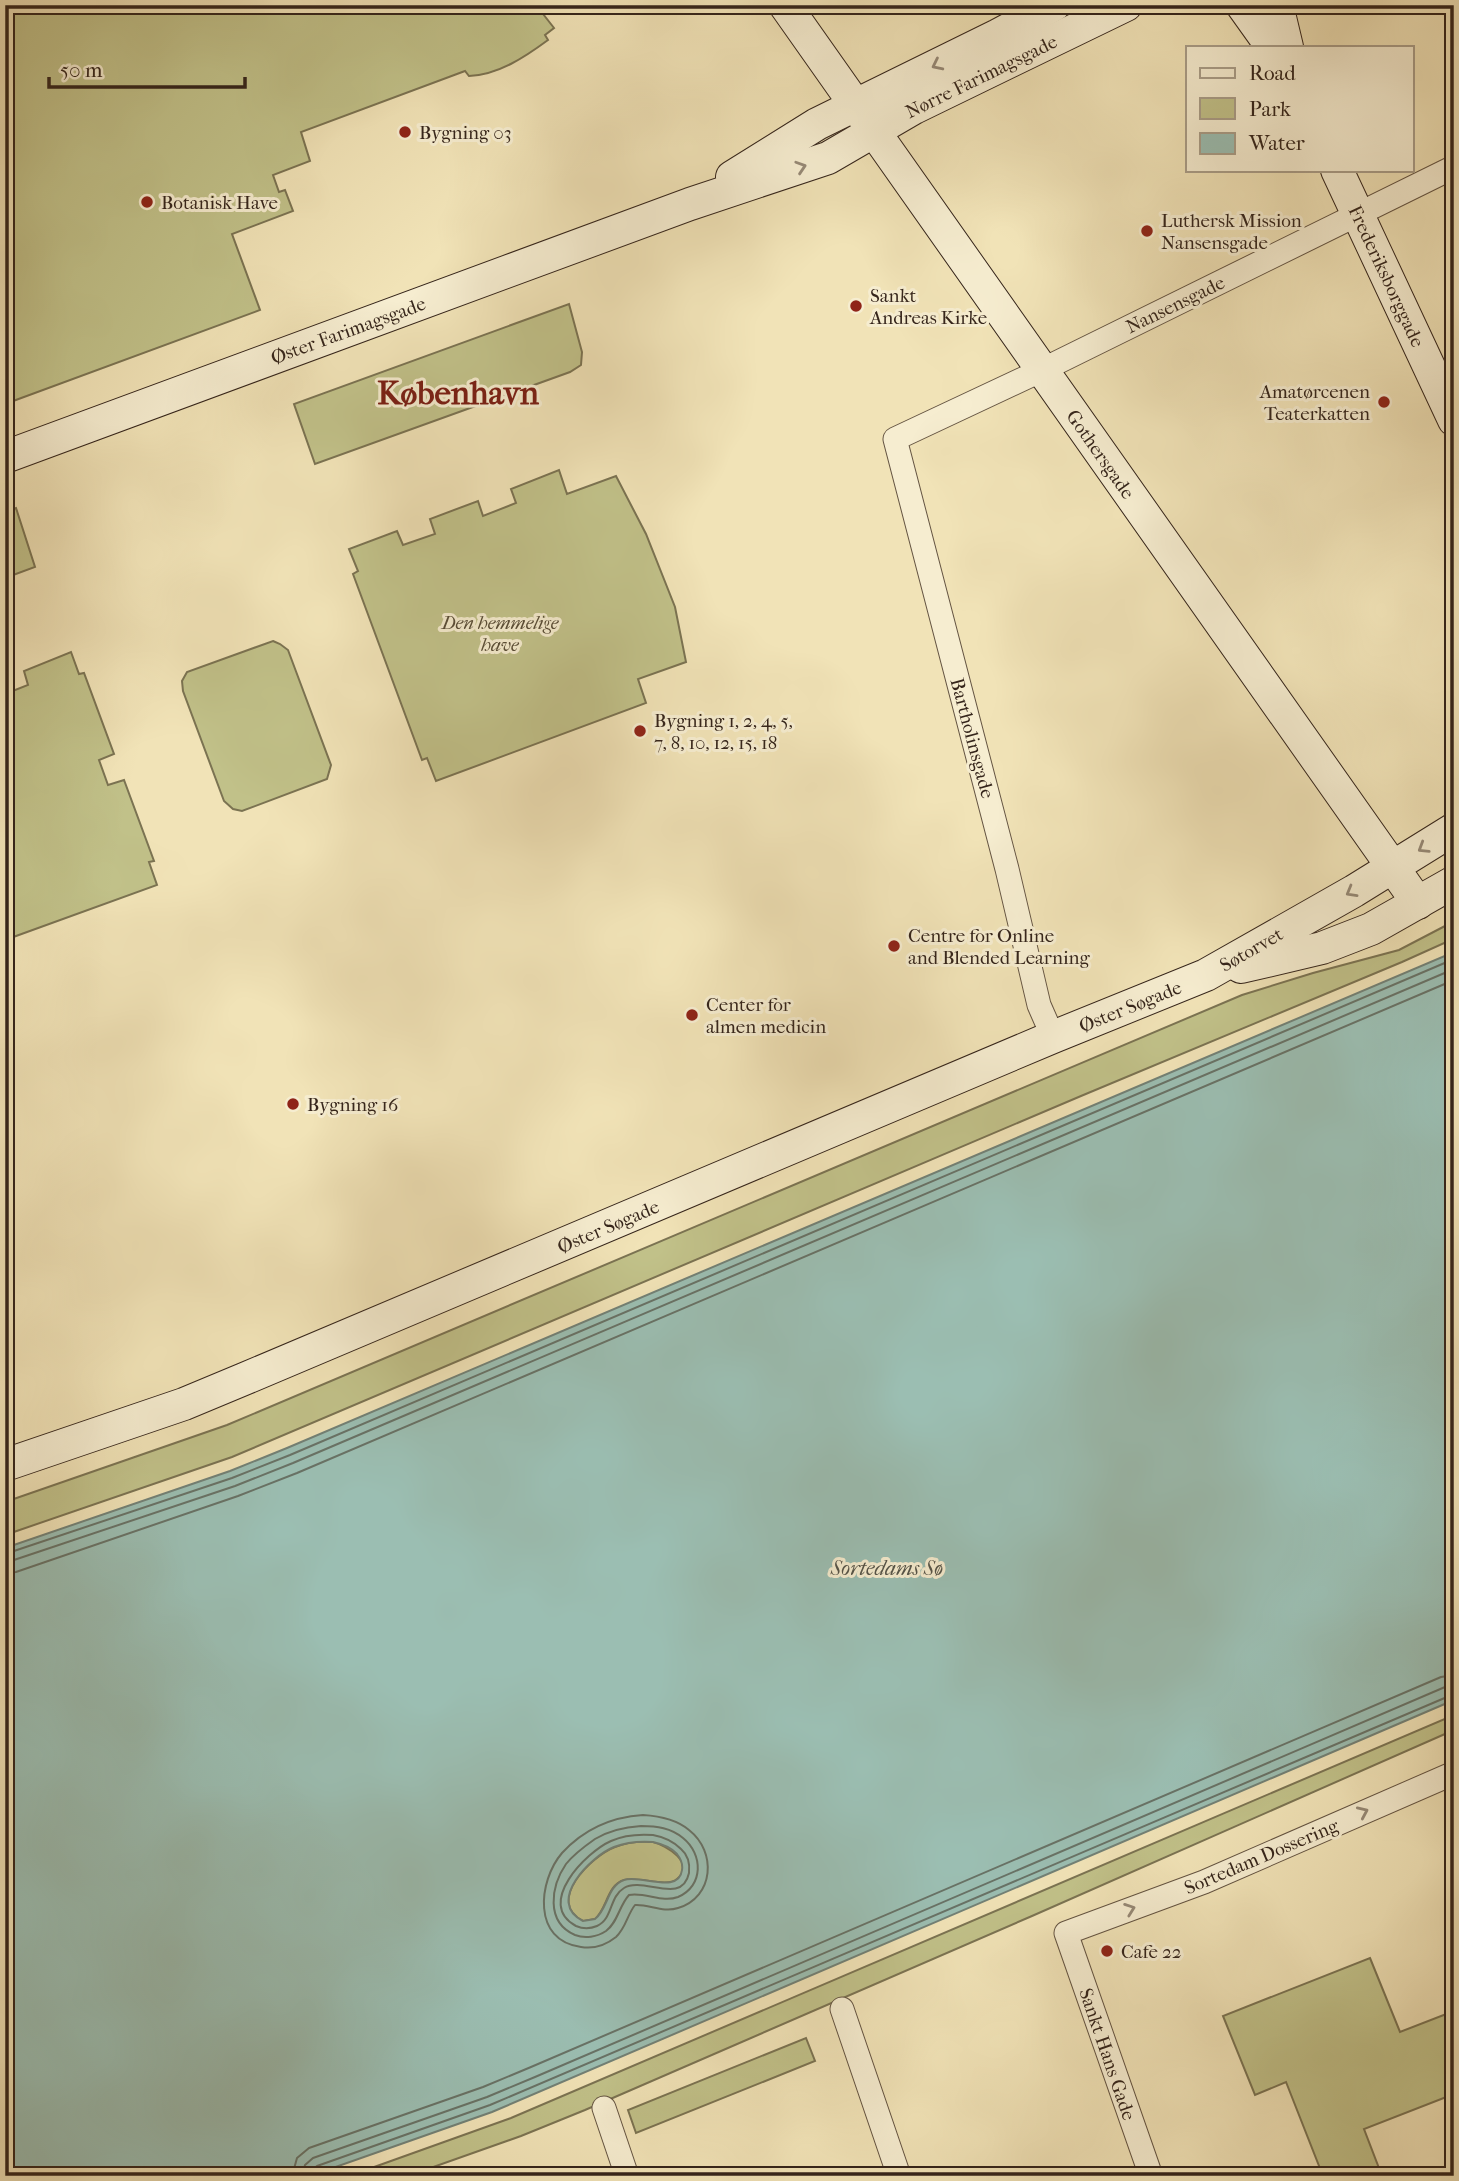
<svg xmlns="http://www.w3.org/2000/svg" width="1459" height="2181" font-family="'IM FELL French Canon',serif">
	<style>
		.green { fill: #c1c189; stroke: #7b7352; stroke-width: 2 }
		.water { fill: #9bbeb2; stroke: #728176; stroke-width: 2; fill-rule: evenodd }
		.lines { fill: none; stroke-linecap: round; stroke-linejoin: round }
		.shore { stroke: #687266; stroke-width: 2 }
		.street-casing { stroke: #645442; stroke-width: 25 }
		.secondary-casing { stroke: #35251b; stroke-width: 34 }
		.street { stroke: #f6edd0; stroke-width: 23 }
		.secondary { stroke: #f6edd0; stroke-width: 32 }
		.oneway { stroke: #968976 }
		.poi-dot { fill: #8f2418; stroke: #f6edd0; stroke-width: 2.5 }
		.labels { text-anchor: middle; stroke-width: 6; stroke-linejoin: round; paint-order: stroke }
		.street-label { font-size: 19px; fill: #35251b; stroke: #f6edd0 }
		.poi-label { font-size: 19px; fill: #35251b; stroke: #f6edd0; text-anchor: start }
		.park-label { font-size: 19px; font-style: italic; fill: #584c36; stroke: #f6edd0 }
		.water-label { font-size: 21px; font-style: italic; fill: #545348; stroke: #f6edd0 }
		.town-label { font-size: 33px; font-weight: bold; fill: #7a1f14; stroke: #f6edd0 }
	</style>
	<rect width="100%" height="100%" fill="#f1e3b7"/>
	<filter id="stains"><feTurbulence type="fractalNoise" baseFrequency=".00286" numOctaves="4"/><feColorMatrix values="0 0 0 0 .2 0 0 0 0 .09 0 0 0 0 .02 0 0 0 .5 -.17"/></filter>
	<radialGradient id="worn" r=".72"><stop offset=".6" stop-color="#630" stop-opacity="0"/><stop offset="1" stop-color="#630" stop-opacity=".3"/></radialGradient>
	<g class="green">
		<path d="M5,5H536L554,28L545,35L548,40C525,57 498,75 469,76L465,71L301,132L310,161L273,175L279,192L285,190L293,211L232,234L260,310L5,404Z"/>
		<path d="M569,304L582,352L581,365L570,372L315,464L294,404Z"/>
		<path d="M559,470L567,494L616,476L646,534L675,607L686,662L638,679L646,703L436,781L427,758L422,760L353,574L358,571L349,549L397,531L403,545L435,534L430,519L478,501L483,516L516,503L511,489Z"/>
		<path d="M16,508L35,567L5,578V512Z"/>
		<path d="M273,641L280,644L288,650L331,765L327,779L242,811L233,809L224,801L183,691L182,681L187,672Z"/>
		<path d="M71,652L79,674L84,673L114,754L99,760L108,785L124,780L154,861L149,862L157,885L5,940V694L28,685L24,671Z"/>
		<path d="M1445,926L1451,940L1402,962L1081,1096L232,1457L5,1535V1502L227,1425L1242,995L1313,973L1399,950Z"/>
		<path d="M1454,1715V1730L1032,1916L585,2110L521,2136L408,2176H349L511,2118Z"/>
		<path d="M653,1842C666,1845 696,1863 677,1879C666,1888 639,1876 624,1880C607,1885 607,1909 595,1919L583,1921C545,1902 591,1856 615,1847C627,1842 640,1841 653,1842Z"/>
		<path d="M1370,1958L1400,2032L1454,2011V2094L1364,2129L1382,2176H1323L1286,2082L1255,2095L1223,2016Z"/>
		<path d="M806,2038L815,2061L636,2133L628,2110Z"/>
	</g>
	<path class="water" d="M1454,952V1700L492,2112L310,2176H5V1548L230,1471L287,1448ZM653,1842C662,1844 671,1847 677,1854C681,1859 683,1864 682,1870C679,1895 640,1874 624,1880C607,1886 608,1909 595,1919L583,1921C545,1902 591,1856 614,1847C627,1842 640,1841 653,1842Z"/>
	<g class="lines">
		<g class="shore">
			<path d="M5,1554L232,1478L290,1455L1454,959"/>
			<path d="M5,1563L235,1486L293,1463L1454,969"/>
			<path d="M5,1573L16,1572L238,1496L297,1473L1454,980"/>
			<path d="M643,1815C660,1816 676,1819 689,1830C717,1852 714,1897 678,1908C663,1913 649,1904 635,1905C627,1915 626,1928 616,1937C606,1945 593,1949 581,1947C532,1941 538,1881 562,1853C584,1829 612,1817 643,1815Z"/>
			<path d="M641,1826C657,1826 671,1828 683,1838C703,1854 704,1886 678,1897C662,1903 646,1892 629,1895C619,1906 618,1922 606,1931C597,1937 585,1939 575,1935C545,1922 551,1886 566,1864C574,1854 585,1846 595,1839C610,1830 625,1827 641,1826Z"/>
			<path d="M653,1835C664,1837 673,1841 681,1849C688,1855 690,1864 689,1873C682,1906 643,1876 624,1888C609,1897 613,1919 597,1926C590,1929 583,1929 576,1926C535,1904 586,1852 611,1841C624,1835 639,1834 653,1835Z"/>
			<path d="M292,2176L297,2158L309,2148L483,2087L531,2067L1441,1677L1454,1675"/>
			<path d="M302,2176L305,2165L313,2158L487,2097L535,2077L1445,1687L1454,1685"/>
			<path d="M311,2176L312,2170L317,2166L490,2105L1454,1694"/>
		</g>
		<g class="street-casing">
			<g id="street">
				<path d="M1053,1037L1039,1005L1007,869L895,439L1042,370L1454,167"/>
				<path d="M842,2009L899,2176"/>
				<path d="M604,2108L627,2176"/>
				<path d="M1151,2176L1066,1933L1204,1882L1454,1773"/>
			</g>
		</g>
		<g class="secondary-casing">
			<g id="secondary">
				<path d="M785,5L1418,903"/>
				<path d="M1242,5L1272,47"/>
				<path d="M1277,5L1287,47"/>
				<path d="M1337,170L1454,420"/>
				<path d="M732,177L817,124L998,35L1054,5"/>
				<path d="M5,457L690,204L828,158L914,108L1126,5"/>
				<path d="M1241,967L1322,948L1371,929L1454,882"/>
				<path d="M5,1465L184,1404L244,1379L1053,1037L1206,975L1354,891L1454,829"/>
			</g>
		</g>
		<use href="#street" class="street"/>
		<use href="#secondary" class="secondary"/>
	</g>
	<defs><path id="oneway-chevron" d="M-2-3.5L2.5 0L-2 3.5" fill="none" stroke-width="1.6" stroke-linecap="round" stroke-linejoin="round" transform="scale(1.75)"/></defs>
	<g class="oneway">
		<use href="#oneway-chevron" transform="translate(937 65) rotate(154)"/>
		<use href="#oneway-chevron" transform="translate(801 167) rotate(-18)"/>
		<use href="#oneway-chevron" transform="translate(1423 848) rotate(148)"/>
		<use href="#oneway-chevron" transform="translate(1351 892) rotate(150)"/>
		<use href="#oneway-chevron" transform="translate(1363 1812) rotate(-24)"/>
		<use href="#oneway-chevron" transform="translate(1130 1909) rotate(-20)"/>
	</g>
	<g class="poi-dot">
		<circle cx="405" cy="132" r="7"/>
		<circle cx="147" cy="202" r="7"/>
		<circle cx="1147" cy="231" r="7"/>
		<circle cx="856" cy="306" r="7"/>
		<circle cx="1384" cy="402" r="7"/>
		<circle cx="640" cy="731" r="7"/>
		<circle cx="894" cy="946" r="7"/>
		<circle cx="692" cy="1015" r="7"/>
		<circle cx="293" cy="1104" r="7"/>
		<circle cx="1107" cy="1951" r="7"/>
	</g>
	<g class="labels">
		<g class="street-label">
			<text transform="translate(981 76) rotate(-26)" y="7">Nørre Farimagsgade</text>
			<text transform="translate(1387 276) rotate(65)" y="7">Frederiksborggade</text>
			<text transform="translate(1175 304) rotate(-26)" y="7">Nansensgade</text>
			<text transform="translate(348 330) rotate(-20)" y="7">Øster Farimagsgade</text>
			<text transform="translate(1101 454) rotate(55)" y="7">Gothersgade</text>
			<text transform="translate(973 738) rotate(75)" y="7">Bartholinsgade</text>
			<text transform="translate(1251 949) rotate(-30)" y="7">Søtorvet</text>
			<text transform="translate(1130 1006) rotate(-22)" y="7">Øster Søgade</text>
			<text transform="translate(608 1226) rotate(-23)" y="7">Øster Søgade</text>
			<text transform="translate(1261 1856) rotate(-23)" y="7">Sortedam Dossering</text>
			<text transform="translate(1108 2054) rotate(71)" y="7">Sankt Hans Gade</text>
		</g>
		<g class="poi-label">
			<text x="419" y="139">Bygning 03</text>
			<text x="161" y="209">Botanisk Have</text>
			<text x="1161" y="227">Luthersk Mission<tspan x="1161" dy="22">Nansensgade</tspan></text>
			<text x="870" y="302">Sankt<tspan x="870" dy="22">Andreas Kirke</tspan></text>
			<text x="1370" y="398" text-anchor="end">Amatørcenen<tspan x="1370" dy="22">Teaterkatten</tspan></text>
			<text x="654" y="727">Bygning 1, 2, 4, 5,<tspan x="654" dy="22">7, 8, 10, 12, 15, 18</tspan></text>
			<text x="908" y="942">Centre for Online<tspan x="908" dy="22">and Blended Learning</tspan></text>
			<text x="706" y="1011">Center for<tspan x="706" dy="22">almen medicin</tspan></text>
			<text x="307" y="1111">Bygning 16</text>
			<text x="1121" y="1958">Cafe 22</text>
		</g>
		<g class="park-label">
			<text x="500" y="629">Den hemmelige<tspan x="500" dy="22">have</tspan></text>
		</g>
		<g class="water-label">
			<text x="887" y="1575">Sortedams Sø</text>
		</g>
		<g class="town-label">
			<text x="458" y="404">København</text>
		</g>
	</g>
	<rect width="1459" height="2181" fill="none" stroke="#f1e3b7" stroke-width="28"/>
	<rect x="7" y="7" width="1445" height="2167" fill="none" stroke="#35251b" stroke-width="3.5"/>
	<rect x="14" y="14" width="1431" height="2153" fill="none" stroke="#35251b" stroke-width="2"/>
	<rect x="1186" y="46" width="228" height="126" fill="#f6edd0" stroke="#a99d88" stroke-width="2"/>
	<rect x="1200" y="68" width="35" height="10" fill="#f6edd0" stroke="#a99d88" stroke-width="2"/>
	<text x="1249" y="80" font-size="21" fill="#35251b">Road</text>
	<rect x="1200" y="98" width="35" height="21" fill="#c1c189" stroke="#a99d88" stroke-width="2"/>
	<text x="1249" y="116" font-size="21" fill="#35251b">Park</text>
	<rect x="1200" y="133" width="35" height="21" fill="#9bbeb2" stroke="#a99d88" stroke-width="2"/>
	<text x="1249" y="150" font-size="21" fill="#35251b">Water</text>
	<path d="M49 77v10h196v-10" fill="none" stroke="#35251b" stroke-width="3.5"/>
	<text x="60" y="77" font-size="21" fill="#35251b" stroke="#f6edd0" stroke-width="5" paint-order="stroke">50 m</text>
	<rect width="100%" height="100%" filter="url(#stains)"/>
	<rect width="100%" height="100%" fill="url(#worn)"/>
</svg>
